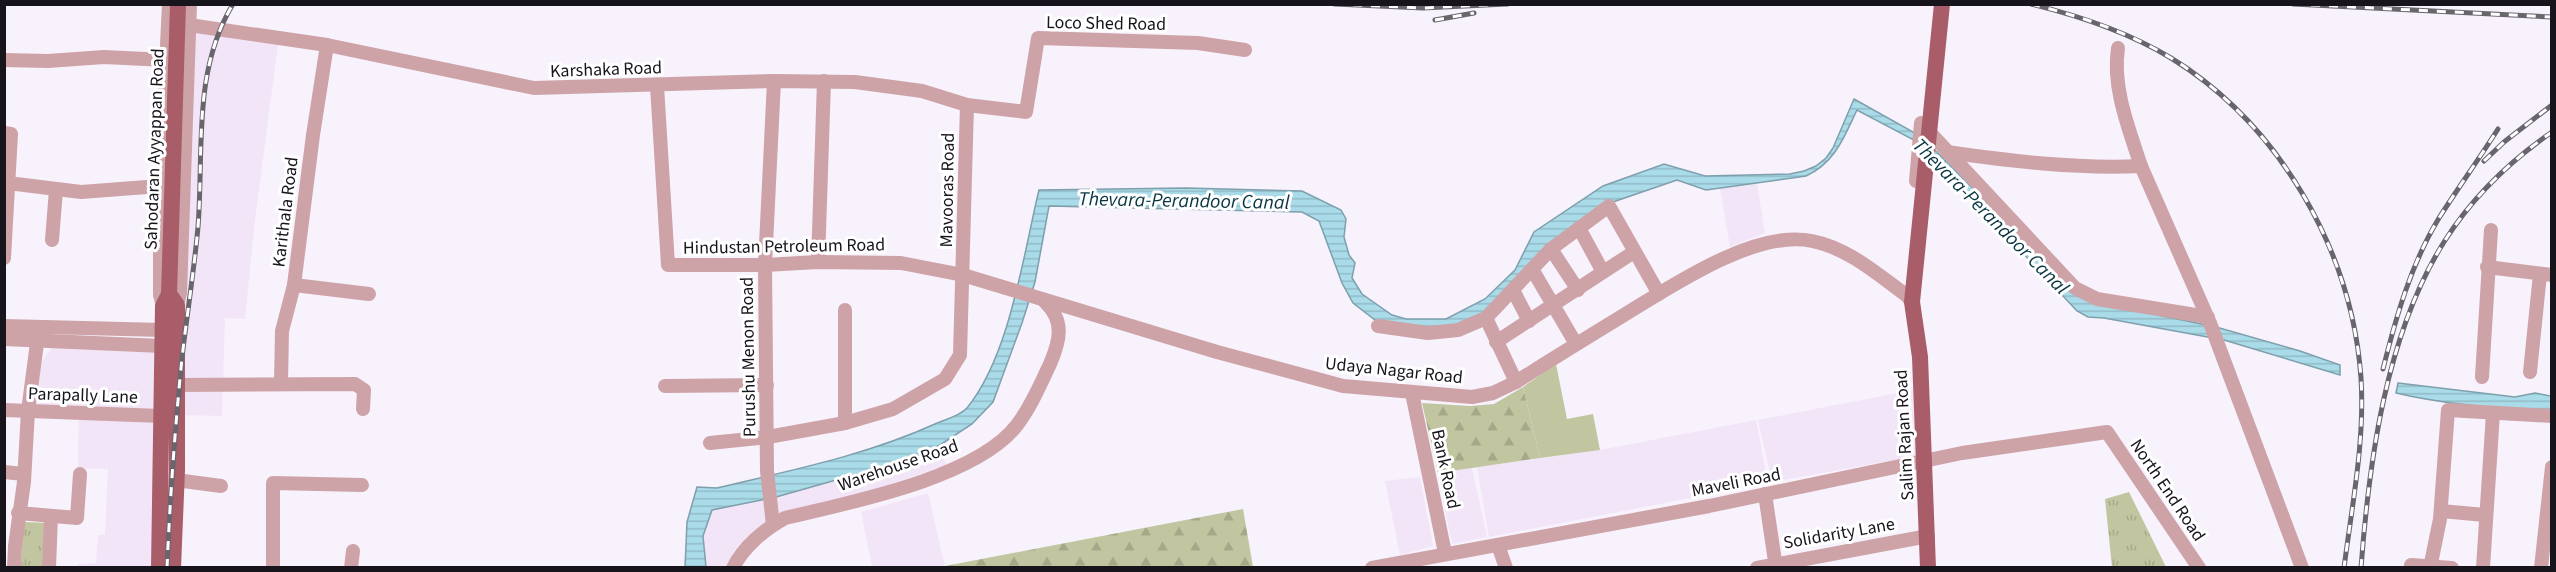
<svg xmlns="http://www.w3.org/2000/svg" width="2556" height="572" font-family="'Source Sans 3',sans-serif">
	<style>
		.commercial { fill: #f2e5f8 }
		.green { fill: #c1c6a0 }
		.forest { fill: url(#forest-firs) }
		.park { fill: url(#park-tufts) }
		.water { fill: url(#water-rules); stroke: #7e9fac; stroke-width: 1.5 }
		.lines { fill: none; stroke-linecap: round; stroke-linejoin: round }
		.minor { stroke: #cea3a8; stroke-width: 14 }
		.major { stroke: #a85d69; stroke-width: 16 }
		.rail-casing { stroke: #69656d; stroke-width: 5 }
		.rail { stroke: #fff; stroke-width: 3; stroke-dasharray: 9; stroke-linecap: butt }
		.labels { text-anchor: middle; stroke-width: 6; stroke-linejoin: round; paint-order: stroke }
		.street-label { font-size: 18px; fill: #18141c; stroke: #fff }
		.water-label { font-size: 20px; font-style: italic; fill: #083742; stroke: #fff }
	</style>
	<defs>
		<pattern id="forest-firs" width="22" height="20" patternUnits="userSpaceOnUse" patternTransform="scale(1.5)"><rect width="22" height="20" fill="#c1c6a0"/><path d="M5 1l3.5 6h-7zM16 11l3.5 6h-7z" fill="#a5a989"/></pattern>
		<pattern id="park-tufts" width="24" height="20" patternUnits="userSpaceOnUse" patternTransform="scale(1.5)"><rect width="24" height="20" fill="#c1c6a0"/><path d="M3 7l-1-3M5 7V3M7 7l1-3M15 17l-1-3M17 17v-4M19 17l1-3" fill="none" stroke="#a5a989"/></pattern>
		<pattern id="water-rules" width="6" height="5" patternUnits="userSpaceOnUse" patternTransform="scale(1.5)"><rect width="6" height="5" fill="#a9dbe9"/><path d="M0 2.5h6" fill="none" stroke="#91bbc7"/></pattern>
	</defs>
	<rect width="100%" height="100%" fill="#f7f2fc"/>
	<g class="commercial">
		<path d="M195,30L278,44L255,220L245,319L225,318L222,416L184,415L183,315Z"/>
		<path d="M1757,184L1765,233L1730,247L1720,188Z"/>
		<path d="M53,347L157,348L151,567H78V564L96,563L98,535H105L108,469L78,468L79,409L36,408L38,366Z"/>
		<path d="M1913,390L1916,456L1772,482L1758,420Z"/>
		<path d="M1756,420L1768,483L1489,537L1477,467L1600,450Z"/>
		<path d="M940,445L946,465L876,489L784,513L766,522L747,537L735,549L725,567H705L703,536L712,510L776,497L914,458Z"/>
		<path d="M1472,468L1487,537L1452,544L1438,473Z"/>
		<path d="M1420,477L1433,546L1400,555L1385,481Z"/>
		<path d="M928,493L945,567H872L861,512Z"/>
	</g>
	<path class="green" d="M1556,364L1567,419L1593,414L1600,450L1540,458L1523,387Z"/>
	<g class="forest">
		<path d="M1523,387L1540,458L1438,473L1422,403L1470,406L1494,404Z"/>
		<path d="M1243,509L1253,567H940Z"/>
	</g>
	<g class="park">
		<path d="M2129,492L2166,567H2112L2105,499Z"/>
		<path d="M23,522L49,523L46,567L21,568Z"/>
	</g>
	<g class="water">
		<path d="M1854,99L1915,133L1937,152L2012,228L2095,302L2216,327L2300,351L2340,365V375L2224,340L2104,318L2088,317L2077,311L1936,160L1914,140L1857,110C1844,137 1835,163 1806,176L1706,190L1677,180L1610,203L1486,316L1458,329L1379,323L1353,303L1342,283L1319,221L1302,212L1049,206L1035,282L1022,323L993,402L972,424L940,445L914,458L776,497L712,510L703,536L706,567L685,568L687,522L697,487L717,488C792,470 864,456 935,424C944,420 960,416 967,408C1010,355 1023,256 1039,190L1186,188L1302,191L1341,210L1346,219L1344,237L1349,255L1355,263L1352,278L1362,294L1392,315L1406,319H1446L1485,299L1515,270L1534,232L1603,186L1664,164L1705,176L1790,174L1804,171L1816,166L1826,158L1833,148Z"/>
		<path d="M2398,383L2515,397L2535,393L2551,396V411C2499,409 2447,405 2396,393Z"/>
	</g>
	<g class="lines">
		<g class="minor">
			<path d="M189,25L327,45L534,88L774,81L855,82L922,91L967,105L1026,112L1038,38L1198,43L1245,50"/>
			<path d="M2118,48C2112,88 2129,129 2141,166"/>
			<path d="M4,60L48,61L104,57L166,60"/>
			<path d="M657,86L668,265H765L818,262L901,263L963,275L1217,352L1343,386L1472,397L1493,393L1516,382C1552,359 1588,337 1624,315C1672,286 1755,229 1812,241C1848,248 1877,274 1906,295L1912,302"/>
			<path d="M4,133L11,134L4,258"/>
			<path d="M1947,152C2011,161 2075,169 2141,166L2210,323L2302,568"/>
			<path d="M1916,181L1921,123L2075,288L2097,299L2208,317"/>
			<path d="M8,183L81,192L160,186"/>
			<path d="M1579,228L1603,272"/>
			<path d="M52,240L56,190"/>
			<path d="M1551,249L1578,290"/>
			<path d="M818,262L824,81"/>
			<path d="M2487,267L2552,275"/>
			<path d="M1532,269L1576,344"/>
			<path d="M294,285L369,294"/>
			<path d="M1513,290L1529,321"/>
			<path d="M177,305L180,293L190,4"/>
			<path d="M163,306L160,295V186L169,4"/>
			<path d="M1486,318L1516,382"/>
			<path d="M4,326L163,330"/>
			<path d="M1378,326L1428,333L1458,330L1486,318L1551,249L1609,206L1659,294"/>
			<path d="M4,339L162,346"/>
			<path d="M1496,342L1634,252"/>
			<path d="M2530,372L2540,274"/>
			<path d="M2482,377L2491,230"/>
			<path d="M281,383L282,331L294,285L313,135L327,45"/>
			<path d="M176,385L355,384L364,390L363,409"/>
			<path d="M665,386L767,385"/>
			<path d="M1412,393L1445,553"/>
			<path d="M4,410L161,416"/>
			<path d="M845,423V310"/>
			<path d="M710,443L768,437L845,423L893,409L945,379L960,355L967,105"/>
			<path d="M4,472L24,474"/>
			<path d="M176,480L221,486"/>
			<path d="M1765,494L1776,568"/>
			<path d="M2441,511L2485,515"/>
			<path d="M18,513L77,518L80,474"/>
			<path d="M773,525L767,471L765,265L774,81"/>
			<path d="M1498,545L1506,568"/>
			<path d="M2411,565L2452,568"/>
			<path d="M14,568L15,546L24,482L28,411L39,328"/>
			<path d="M49,568L51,516"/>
			<path d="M273,568V483L362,485"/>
			<path d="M351,568L353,551"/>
			<path d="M733,568C743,547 765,529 785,518C848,503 977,478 1017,425C1031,407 1040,385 1050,364C1060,341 1065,321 1045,302"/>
			<path d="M1372,568L1709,506L1962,453L2107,432L2199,568"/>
			<path d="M1757,568L1928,536"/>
			<path d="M2430,568L2440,519L2448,410L2552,416"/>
			<path d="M2483,568L2493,413"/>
			<path d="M2541,568L2552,467"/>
		</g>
		<g class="major">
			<path d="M169,294L177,305V470L173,568"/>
			<path d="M159,568L163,306L169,294L178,4"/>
			<path d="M1928,568L1920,357L1912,302L1942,4"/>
		</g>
		<g class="rail-casing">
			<g id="rail">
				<path d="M1335,4L1423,8L1507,4"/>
				<path d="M2031,4C2080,16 2128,32 2171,58C2280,125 2352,251 2361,378C2365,441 2352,505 2344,568"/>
				<path d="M2293,4L2552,17"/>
				<path d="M1435,20L1474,13"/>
				<path d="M2484,161L2504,142L2552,105"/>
				<path d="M2383,369C2396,317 2411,264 2439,218C2458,188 2479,159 2498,129"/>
				<path d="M167,568C170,498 175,428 182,358C187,314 194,271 198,227C204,151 192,72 233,4"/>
				<path d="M2361,568C2369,461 2386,334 2444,242C2471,199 2510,161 2552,132"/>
			</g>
		</g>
		<use href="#rail" class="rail"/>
	</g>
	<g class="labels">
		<g class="street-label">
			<text transform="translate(1106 23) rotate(1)" y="6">Loco Shed Road</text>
			<text transform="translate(606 69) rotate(-2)" y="6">Karshaka Road</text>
			<text transform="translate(154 149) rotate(-88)" y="6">Sahodaran Ayyappan Road</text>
			<text transform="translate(947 190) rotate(-89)" y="6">Mavooras Road</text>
			<text transform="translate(285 212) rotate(-83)" y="6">Karithala Road</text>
			<text transform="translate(784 246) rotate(-1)" y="6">Hindustan Petroleum Road</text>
			<text transform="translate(748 357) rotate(-91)" y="6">Purushu Menon Road</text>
			<text transform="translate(1394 370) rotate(6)" y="6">Udaya Nagar Road</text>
			<text transform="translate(83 395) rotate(2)" y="6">Parapally Lane</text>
			<text transform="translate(1904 435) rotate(-93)" y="6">Salim Rajan Road</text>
			<text transform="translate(898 465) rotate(-19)" y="6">Warehouse Road</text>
			<text transform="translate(1446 469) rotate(78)" y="6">Bank Road</text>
			<text transform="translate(1736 482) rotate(-11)" y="6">Maveli Road</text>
			<text transform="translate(2168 490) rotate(56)" y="6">North End Road</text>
			<text transform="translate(1839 533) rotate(-10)" y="6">Solidarity Lane</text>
		</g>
		<g class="water-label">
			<text transform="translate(1184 200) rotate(1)" y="7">Thevara-Perandoor Canal</text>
			<text transform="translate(1991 216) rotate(45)" y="7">Thevara-Perandoor Canal</text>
		</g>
	</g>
	<rect width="2556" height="572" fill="none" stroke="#18141c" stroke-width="12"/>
</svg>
